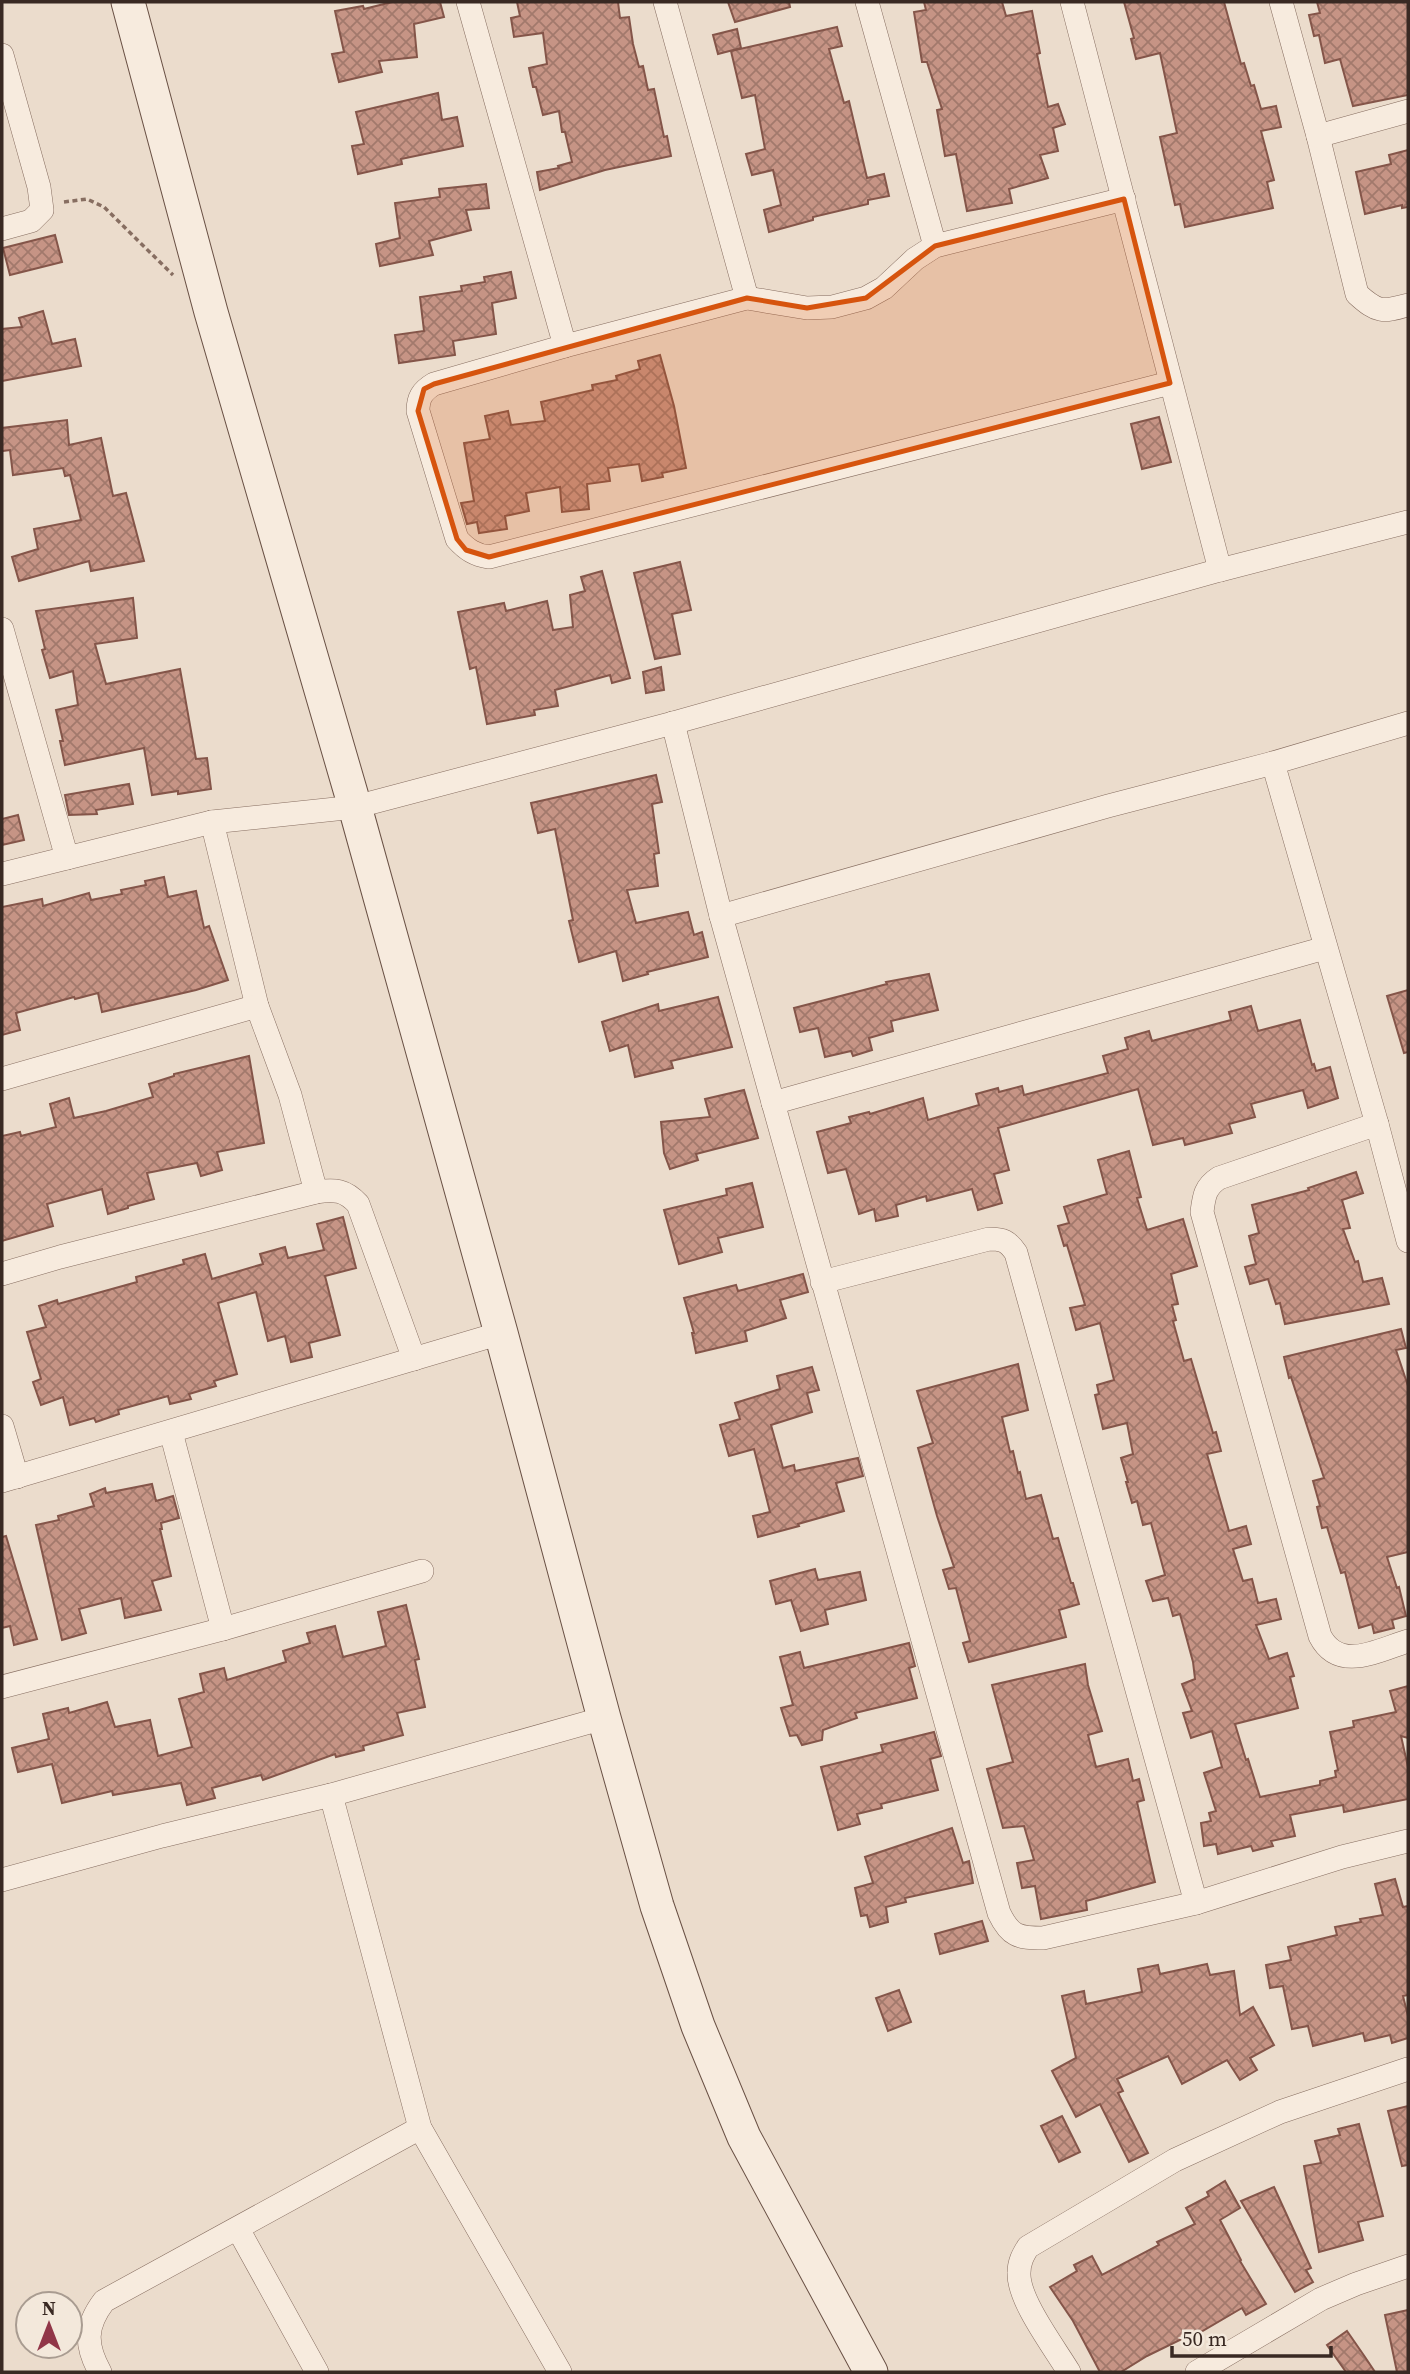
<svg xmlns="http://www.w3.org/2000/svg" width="1410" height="2374" font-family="'Source Serif 4',serif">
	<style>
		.building { fill: url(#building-cross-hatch); stroke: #845549; stroke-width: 2 }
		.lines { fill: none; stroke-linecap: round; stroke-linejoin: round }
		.street-casing { stroke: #876e61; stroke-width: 24 }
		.secondary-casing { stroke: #695044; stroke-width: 35 }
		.path { stroke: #876e61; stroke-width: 3.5; stroke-dasharray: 5 3.5; stroke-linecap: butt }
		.street { stroke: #f7ebde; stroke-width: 23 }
		.secondary { stroke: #f7ebde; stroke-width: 33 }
		.marked { fill: #d6540e; fill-opacity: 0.2; stroke: #d6540e; stroke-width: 5; stroke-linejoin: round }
	</style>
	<defs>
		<pattern id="building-cross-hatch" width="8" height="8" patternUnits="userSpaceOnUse" patternTransform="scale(1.75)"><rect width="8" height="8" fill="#c69485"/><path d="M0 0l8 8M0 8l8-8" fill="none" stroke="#a2796c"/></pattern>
	</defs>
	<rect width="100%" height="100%" fill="#ebdccc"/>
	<g class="building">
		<path d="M392,2H440L444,17L414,24L417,57L379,61L382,72L339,82L332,54L344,52L335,11L363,6L364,9Z"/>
		<path d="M517,2H618L620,18L629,17L633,44L639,67L643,66L648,90L654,89L664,137L667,136L671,156L605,170L540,190L537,172L559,168L558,166L572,162L565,132H562L559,111L543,115L536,87H533L529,68L547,64L543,33L514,37L511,18L520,16Z"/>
		<path d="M728,2H789L790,7L735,22Z"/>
		<path d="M924,2H1002L1006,16L1032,11L1040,53L1037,54L1048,107L1058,104L1065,124L1053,128L1058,151L1040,155L1048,178L1009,189L1012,203L967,211L956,154L945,156L937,110L942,109L927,62H922L914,12L926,10Z"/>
		<path d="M1124,2H1224L1241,64L1244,63L1251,86L1254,85L1261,109L1276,106L1281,127L1261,131L1274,180L1267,182L1273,208L1185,227L1180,204L1175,205L1160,137L1177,133L1160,53L1136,59L1131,39L1134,38Z"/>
		<path d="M1317,2H1408V95L1353,106L1340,59L1325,63L1319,35L1314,36L1309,15L1320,13Z"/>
		<path d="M837,27L842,46L829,49L844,103L849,101L867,178L884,174L889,196L868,200V204L813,217V220L769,232L764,210L781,205L773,170L752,175L746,154L765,149L755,95L742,98L731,51Z"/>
		<path d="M737,29L741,48L718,54L713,35Z"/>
		<path d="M438,93L442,120L457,117L463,146L401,159L402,164L358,174L352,146L364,144L356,112Z"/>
		<path d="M1408,150V207L1402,208V205L1365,214L1356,172L1391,164L1389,155Z"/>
		<path d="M486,184L489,208L466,210L471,230L429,241L433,255L380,266L376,244L400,238L395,203L440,197L439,189Z"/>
		<path d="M55,235L62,262L10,275L3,248Z"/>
		<path d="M511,272L516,298L492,303L496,334L453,341L455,355L399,363L395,335L424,331L420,297L462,291L461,286L485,282L484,277Z"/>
		<path d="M43,311L52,344L75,339L81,366L2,381V329L22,327L19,318Z"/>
		<path d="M660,355L674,406L686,468L662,473L663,477L642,481L639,464L608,468L610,481L587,484L589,509L562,512L560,487L526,493L529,511L505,516L507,529L479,533L477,522L467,524L461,503L474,501L464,443L490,439L485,416L508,411L511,425L545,421L541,402L593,390L592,385L617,380L616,376L640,369L638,361Z"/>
		<path d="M1159,417L1171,462L1142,469L1131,424Z"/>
		<path d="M67,420L69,445L101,438L113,496L126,493L144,561L91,571L89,561L19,581L12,557L38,549L34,529L81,520L70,475L65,476L63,468L13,475L10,450L2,451V428Z"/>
		<path d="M680,562L691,610L672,614L680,654L655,659L634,573Z"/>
		<path d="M602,571L630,678L612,683L610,675L555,690L558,706L534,710L535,715L487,724L476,667L470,669L458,612L504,603L506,611L547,601L553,630L573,627L570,595L585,591L581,577Z"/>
		<path d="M133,598L137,638L95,644L106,684L180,669L196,759L207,758L211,789L178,794V791L152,795L144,748L65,765L60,741H63L56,710L78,705L73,671L50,678L42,650L45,649L36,611Z"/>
		<path d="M661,667L664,690L646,693L643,672Z"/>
		<path d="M656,775L662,802L652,804L659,853L654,854L658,886L627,890L636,923L688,912L694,935L702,932L708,957L647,972L648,974L623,981L616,951L579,962L569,921L573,920L555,829L538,833L531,803Z"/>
		<path d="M129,784L133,804L96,810L97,814L69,815L65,795Z"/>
		<path d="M18,815L24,840L2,845V819Z"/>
		<path d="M164,877L168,897L196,891L204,928L209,926L228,980L196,990L102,1012L98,993L75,999L74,997L16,1013L20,1030L2,1035V907L42,899L43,906L89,893L91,900L122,894L121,890L146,885L145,881Z"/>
		<path d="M929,974L938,1010L891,1021L893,1031L869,1038L872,1050L853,1056L851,1051L825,1057L818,1028L800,1032L794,1008L887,984L886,982Z"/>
		<path d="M1408,990V1052L1404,1053L1387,996Z"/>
		<path d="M718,997L732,1047L671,1061L673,1068L635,1077L628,1045L610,1051L602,1022L658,1004L659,1011Z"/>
		<path d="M1251,1006L1258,1031L1300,1020L1312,1065L1314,1064L1316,1071L1330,1067L1338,1098L1308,1108L1303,1090L1251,1104L1255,1117L1229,1124L1232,1133L1185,1145L1183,1138L1153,1145L1138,1089L998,1128L1009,1170L994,1174L1002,1203L978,1210L972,1189L927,1201L926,1196L896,1205L898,1216L876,1221L874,1209L859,1214L846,1169L828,1173L817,1132L851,1123L849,1117L869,1112L870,1114L923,1098L928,1120L979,1105L976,1094L998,1088L999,1092L1022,1086L1024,1095L1108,1073L1103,1056L1128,1049L1125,1038L1149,1031L1152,1041L1231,1020L1229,1012Z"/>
		<path d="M249,1056L264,1143L217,1152L222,1170L201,1176L197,1163L147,1173L154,1199L128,1206V1208L108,1214L102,1189L47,1204L53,1226L2,1241V1136L20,1132L21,1136L56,1127L50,1104L69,1098L74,1118L106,1111L153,1097L149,1084L174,1076V1074Z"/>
		<path d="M744,1090L758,1138L696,1154L698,1160L670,1169L664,1153L661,1122L710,1117L705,1099Z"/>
		<path d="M1129,1151L1141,1197L1137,1198L1147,1230L1183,1219L1197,1266L1171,1274L1178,1304L1172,1305L1176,1320L1173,1321L1184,1361L1191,1359L1213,1433L1216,1432L1221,1451L1207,1454L1229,1531L1246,1526L1251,1544L1233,1549L1243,1581L1252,1579L1258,1603L1276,1599L1281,1619L1256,1625L1269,1659L1287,1653L1294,1676L1290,1677L1298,1708L1235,1724L1246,1760L1248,1759L1260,1797L1320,1785V1781L1336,1777L1335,1771L1338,1770L1330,1732L1354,1727L1353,1721L1396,1712L1390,1691L1408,1686V1738L1401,1736L1408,1767V1799L1344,1812L1343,1805L1290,1815L1295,1836L1271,1841L1273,1846L1253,1851L1251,1846L1218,1854L1216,1844L1204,1846L1201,1823L1211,1821L1209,1813L1216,1811L1204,1773L1222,1767L1212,1731L1191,1738L1183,1713L1192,1711L1182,1684L1195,1679L1193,1662L1180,1614L1173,1616L1168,1598L1153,1601L1146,1581L1165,1575L1151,1523L1143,1525L1137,1501L1132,1503L1126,1482H1128L1121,1458L1133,1454L1127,1423L1103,1429L1095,1395L1099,1394L1097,1385L1114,1380L1100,1323L1076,1330L1070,1308L1085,1305L1067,1245L1064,1246L1058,1226L1069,1223L1064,1207L1107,1194L1098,1160Z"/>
		<path d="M1356,1172L1363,1193L1342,1200L1350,1228L1343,1229L1355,1262L1358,1261L1363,1282L1382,1278L1389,1304L1285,1324L1280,1303L1276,1304L1268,1279L1250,1284L1245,1267L1256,1264L1249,1236L1259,1233L1252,1205L1309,1190L1308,1188Z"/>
		<path d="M752,1183L763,1227L718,1238L722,1252L679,1264L664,1210L727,1195L726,1189Z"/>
		<path d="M343,1217L356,1268L325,1276L340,1335L309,1343L312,1357L291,1362L285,1336L268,1341L256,1292L218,1303L237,1374L214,1381L216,1386L189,1394L191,1399L170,1404L168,1396L118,1410L119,1414L96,1422L94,1418L70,1425L63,1397L41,1405L33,1382L41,1379L27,1332L46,1327L39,1306L57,1300L58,1304L137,1282L136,1277L184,1264L183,1260L205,1254L212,1279L263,1264L260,1254L285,1247L288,1258L324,1250L317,1224Z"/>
		<path d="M803,1274L808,1292L780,1300L786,1318L745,1331L747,1341L696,1353L692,1333H694L684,1298L736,1285L738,1291Z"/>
		<path d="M1401,1329L1406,1348L1396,1350L1408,1386V1552L1387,1557L1397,1588L1399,1587L1406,1616L1392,1620L1394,1628L1374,1633L1372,1624L1359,1628L1345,1572L1341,1573L1327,1527L1322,1528L1317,1507L1320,1506L1313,1481L1324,1478L1291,1377L1289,1378L1284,1357Z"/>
		<path d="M1018,1364L1028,1410L1002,1417L1010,1452L1013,1451L1018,1473L1020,1472L1026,1499L1041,1495L1053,1539L1058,1538L1071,1583H1073L1079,1604L1059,1610L1066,1637L969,1662L963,1643L970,1641L956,1588L949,1589L943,1570L954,1567L937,1516L918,1448L933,1443L917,1391Z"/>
		<path d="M812,1367L819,1390L807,1393L812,1412L771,1425L783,1468L794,1465L795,1471L858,1458L863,1476L836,1483L844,1511L798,1524L799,1526L758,1537L753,1516L770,1512L754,1449L729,1456L720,1425L740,1419L735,1403L780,1389L777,1376Z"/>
		<path d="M152,1484L156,1501L173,1496L179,1518L161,1523L162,1529H160L171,1576L152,1581L161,1610L125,1618L121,1598L79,1609L86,1633L62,1640L36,1525L59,1520L58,1516L94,1506L90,1494L105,1488L106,1493Z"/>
		<path d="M6,1536L37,1639L14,1645L10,1626L2,1628V1537Z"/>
		<path d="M815,1569L818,1580L860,1572L866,1600L825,1610L828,1624L801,1631L791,1600L776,1604L770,1581Z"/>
		<path d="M406,1605L419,1659L415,1660L425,1707L397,1713L403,1735L363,1746L364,1750L336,1757L335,1754L263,1780L261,1775L212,1788L215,1798L187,1805L181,1783L113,1795L112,1791L62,1803L52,1764L18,1772L12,1748L49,1739L43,1714L68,1708L69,1713L107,1702L115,1727L150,1720L158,1756L192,1747L179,1699L204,1692L200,1674L224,1668L227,1680L286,1662L283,1651L310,1643L307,1633L335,1626L343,1657L386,1646L378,1612Z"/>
		<path d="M909,1643L915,1666L909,1668L917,1698L855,1713L857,1718L823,1730L822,1740L802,1745L797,1735L790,1736L781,1708L793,1705L780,1657L800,1652L804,1668Z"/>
		<path d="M1085,1664L1088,1685L1102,1731L1088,1735L1096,1767L1128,1759L1133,1781L1139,1779L1144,1800L1137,1802L1155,1882L1086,1901L1087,1910L1041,1919L1035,1886L1022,1888L1017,1863L1034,1860L1024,1826L1003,1828L987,1769L1013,1762L992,1685Z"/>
		<path d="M934,1732L941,1756L930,1759L938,1790L881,1804L882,1808L857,1814L860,1824L838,1830L821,1767L883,1752L881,1745Z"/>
		<path d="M952,1828L963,1863L969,1861L973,1883L905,1898L906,1902L886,1907L888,1922L870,1927L867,1915L861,1916L855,1888L873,1883L865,1857Z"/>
		<path d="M1395,1879L1403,1907L1408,1906V1995L1403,1996L1408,2016V2038L1392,2043L1390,2035L1365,2041L1363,2033L1313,2046L1308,2026L1292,2029L1283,1986L1270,1988L1266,1965L1291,1960L1288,1947L1337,1935L1335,1927L1361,1922L1360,1919L1383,1915L1375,1884Z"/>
		<path d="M982,1921L988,1941L940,1954L935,1934Z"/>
		<path d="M1207,1964L1210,1975L1234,1971L1240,2015L1253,2007L1274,2045L1250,2058L1257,2070L1240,2080L1227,2060L1182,2084L1168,2056L1117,2079L1123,2091L1118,2093L1148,2153L1129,2162L1100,2104L1076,2117L1052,2071L1076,2058L1062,1996L1084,1991L1086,2004L1142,1992L1138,1969L1158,1965L1160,1974Z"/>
		<path d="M899,1990L911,2022L888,2031L876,1998Z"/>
		<path d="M1408,2106V2165L1402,2166L1388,2111Z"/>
		<path d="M1062,2116L1080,2152L1059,2162L1041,2126Z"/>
		<path d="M1359,2124L1383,2216L1358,2222L1363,2240L1319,2252L1304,2166L1321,2163L1315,2141L1340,2135L1338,2129Z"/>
		<path d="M1225,2181L1240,2208L1220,2220L1241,2260L1240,2261L1266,2304L1246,2315L1242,2308L1199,2333L1198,2331L1147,2356L1121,2372H1100L1073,2321L1050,2287L1077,2271L1074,2265L1092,2256L1102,2275L1159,2245L1157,2242L1195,2224L1186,2208L1209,2196L1207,2192Z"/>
		<path d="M1274,2187L1311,2268L1306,2270L1313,2282L1295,2292L1241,2201Z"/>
		<path d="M1408,2310V2372H1397L1385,2315Z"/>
		<path d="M1347,2331L1365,2357L1375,2372H1346L1327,2345Z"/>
	</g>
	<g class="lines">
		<g class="street-casing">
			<g id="street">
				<path d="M468,2L565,346"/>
				<path d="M665,2L747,298"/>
				<path d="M867,2L935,246"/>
				<path d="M1072,2L1220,570"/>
				<path d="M1281,2L1318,136L1357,294C1378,313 1382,312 1408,305"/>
				<path d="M2,55L39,187L42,210L31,221L2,229"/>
				<path d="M1318,136L1408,111"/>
				<path d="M1124,199L935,246L915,259L884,288L866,298L832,307L807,308L747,298L565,346L434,384C422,391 418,398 418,411L457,539C467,550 475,555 489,557L1170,383"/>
				<path d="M2,629L67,858"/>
				<path d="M673,723L721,916L999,1913C1010,1936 1018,1938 1043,1938L1196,1903L1342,1857L1408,1841"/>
				<path d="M1273,763L1377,1124L1408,1241"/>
				<path d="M212,822L257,1006L290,1095L316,1192"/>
				<path d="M2,874L212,822L355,807L673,723L1220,570L1408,522"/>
				<path d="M721,916L1108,806L1273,763L1408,723"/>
				<path d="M2,1079L257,1006"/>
				<path d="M773,1103L1325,948"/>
				<path d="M1377,1124L1219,1178C1205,1187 1204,1196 1202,1212L1320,1636C1339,1673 1378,1650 1408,1641"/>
				<path d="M2,1274L60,1257L316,1192C335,1189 345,1190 358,1204L414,1359"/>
				<path d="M822,1282L989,1239C1003,1239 1008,1241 1016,1253L1196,1903"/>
				<path d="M2,1426L17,1477"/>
				<path d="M171,1432L223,1629"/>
				<path d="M2,1481L501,1333"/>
				<path d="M2,1687L223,1629L422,1571"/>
				<path d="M331,1795L420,2128L560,2372"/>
				<path d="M2,1880L162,1836L331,1795L604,1718"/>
				<path d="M238,2229L317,2372"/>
				<path d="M100,2372C85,2345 85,2326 104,2301L420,2128"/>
				<path d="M1069,2372C1054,2347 1018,2300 1019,2273C1019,2262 1023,2255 1028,2247L1175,2160L1280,2112L1408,2069"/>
				<path d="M1197,2372L1321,2299L1356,2284L1408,2266"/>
			</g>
		</g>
		<g class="secondary-casing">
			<path id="secondary" d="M128,2L211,312L355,807L501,1333L604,1718L657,1906L698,2026L744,2137L871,2372"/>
		</g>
		<path class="path" d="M64,202L87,199L104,207L173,275"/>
		<use href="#street" class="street"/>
		<use href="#secondary" class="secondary"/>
	</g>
	<path class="marked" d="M1124,199L1170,383L489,557L466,550L457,539L418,411L424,389L434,384L747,298L807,308L866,298L935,246Z"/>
	<rect width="1410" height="2374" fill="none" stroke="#392923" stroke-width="7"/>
	<g transform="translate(49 2325)"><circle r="33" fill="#f3e8db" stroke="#a99c91" stroke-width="2"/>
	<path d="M0-5L12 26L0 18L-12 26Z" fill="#913648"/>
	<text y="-10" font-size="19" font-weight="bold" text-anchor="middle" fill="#392923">N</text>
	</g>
	<path d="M1172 2346v10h159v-10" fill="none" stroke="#392923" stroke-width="3.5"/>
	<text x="1182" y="2346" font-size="21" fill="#392923" stroke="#f3e8db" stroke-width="5" paint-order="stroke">50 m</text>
</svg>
